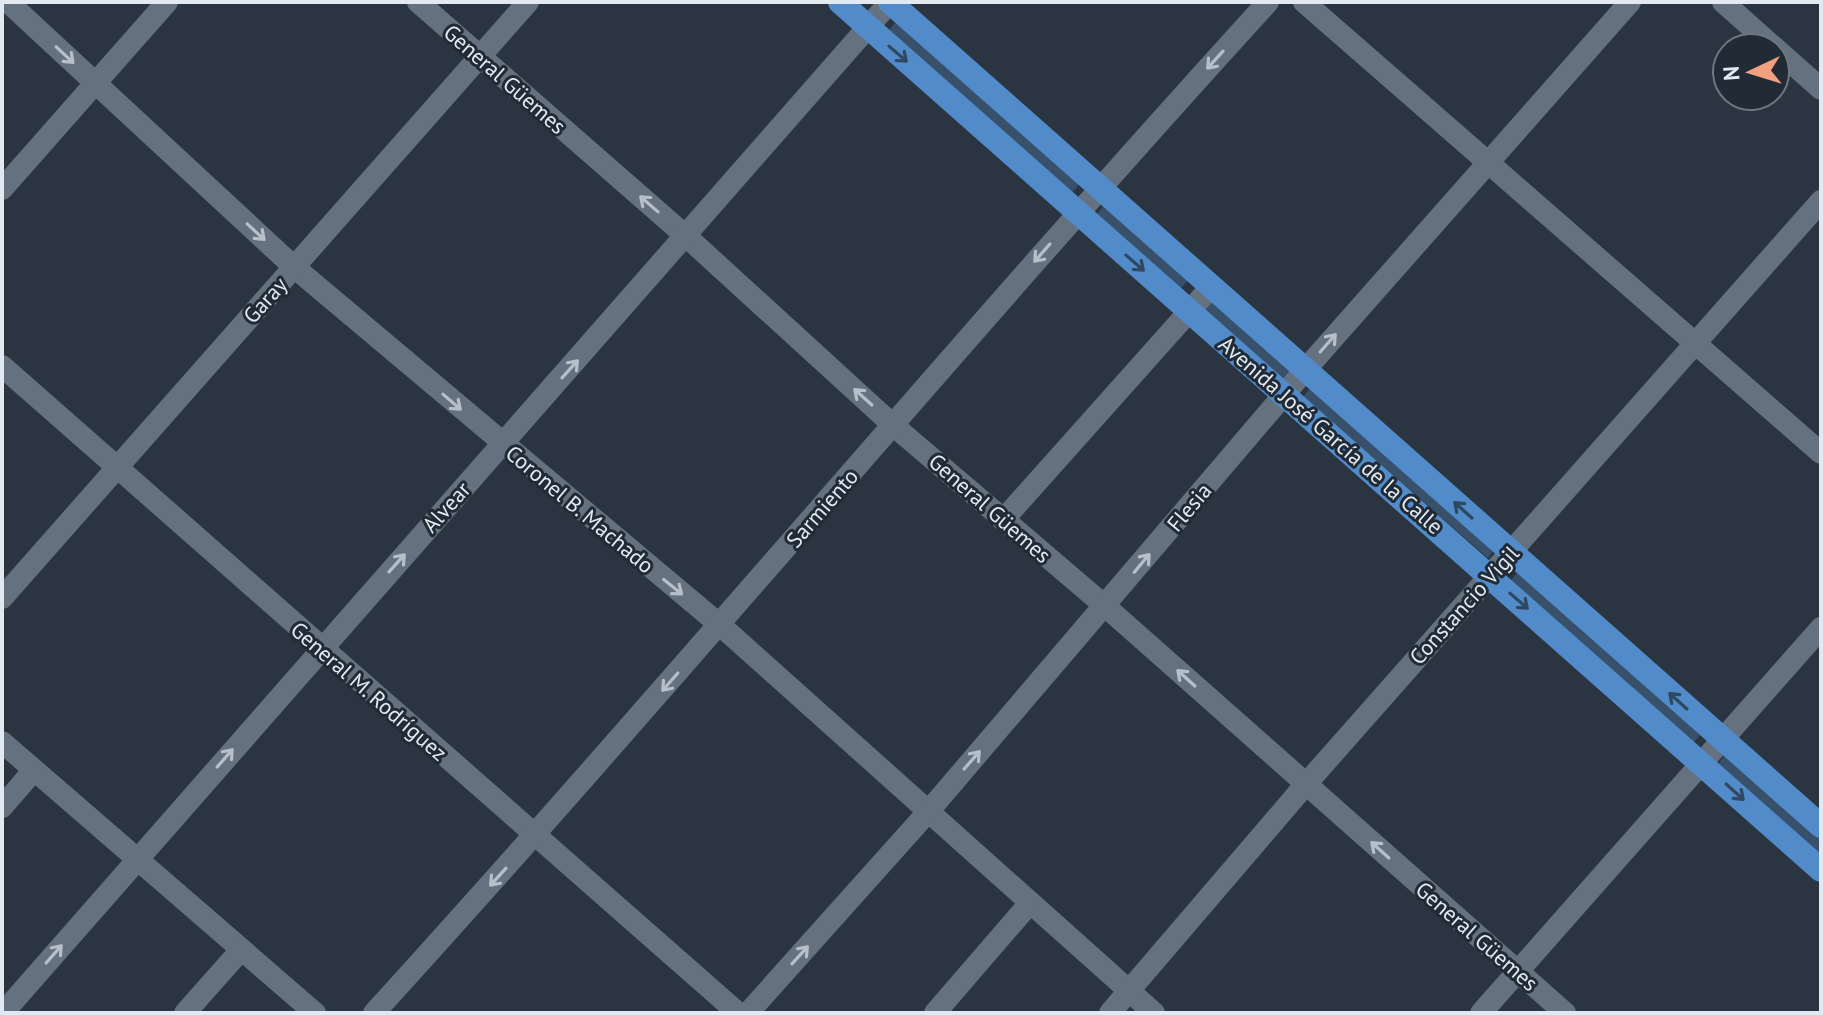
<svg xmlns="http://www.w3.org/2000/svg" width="1823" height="1015" font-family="'PT Sans',sans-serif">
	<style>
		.green { fill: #38506a }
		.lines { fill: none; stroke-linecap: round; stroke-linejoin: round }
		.minor { stroke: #66717f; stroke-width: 22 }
		.major { stroke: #518bca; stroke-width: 24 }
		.oneway { stroke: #2f4862 }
		.oneway2 { stroke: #b7bfc9 }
		.labels { text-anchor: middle; stroke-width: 6; stroke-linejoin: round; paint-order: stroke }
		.street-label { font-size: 22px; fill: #e2e9f1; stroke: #212b36 }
	</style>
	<rect width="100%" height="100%" fill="#2a3541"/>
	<g class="green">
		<path d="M897,21L1082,181L1072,193L887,32Z"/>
		<path d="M1106,203L1191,277L1181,288L1097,214Z"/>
		<path d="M1210,295L1295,369L1285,381L1200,307Z"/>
		<path d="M1312,386L1497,546L1488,558L1303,397Z"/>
		<path d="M1519,571L1704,731L1694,742L1509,582Z"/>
		<path d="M1727,753L1821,837V857L1717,765Z"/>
	</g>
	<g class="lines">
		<g class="minor">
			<path d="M8,2L294,267L720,625L1154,1013"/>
			<path d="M418,2L687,237L894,426L1105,606L1565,1013"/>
			<path d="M1304,2L1821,453"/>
			<path d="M1723,2L1821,89"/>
			<path d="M2,189L167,2"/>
			<path d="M2,366L738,1013"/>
			<path d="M1003,520L1211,287"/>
			<path d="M2,598L528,2"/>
			<path d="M2,742L315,1013"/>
			<path d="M2,807L34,770"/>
			<path d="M3,1013L890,2"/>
			<path d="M185,1013L241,950"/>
			<path d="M374,1013C677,680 965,334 1268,2"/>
			<path d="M748,1013L927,813L1305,370L1630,2"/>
			<path d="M935,1013L1029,904"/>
			<path d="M1110,1013L1306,784L1821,201"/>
			<path d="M1481,1013L1821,628"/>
		</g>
		<g class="major">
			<path d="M840,2L1821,870"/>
			<path d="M890,2L1821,826"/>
		</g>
	</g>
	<defs><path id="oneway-shaft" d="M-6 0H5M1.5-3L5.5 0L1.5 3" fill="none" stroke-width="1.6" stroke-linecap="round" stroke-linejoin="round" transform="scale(2)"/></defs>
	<g class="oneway">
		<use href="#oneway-shaft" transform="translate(898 54) rotate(41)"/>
		<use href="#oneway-shaft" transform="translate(1135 263) rotate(41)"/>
		<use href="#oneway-shaft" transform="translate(1463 510) rotate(-138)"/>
		<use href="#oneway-shaft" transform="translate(1519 601) rotate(41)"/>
		<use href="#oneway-shaft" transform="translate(1678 701) rotate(-138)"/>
		<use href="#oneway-shaft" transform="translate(1735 792) rotate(42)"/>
	</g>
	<g class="oneway2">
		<use href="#oneway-shaft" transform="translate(65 55) rotate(43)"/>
		<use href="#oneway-shaft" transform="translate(1215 60) rotate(132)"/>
		<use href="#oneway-shaft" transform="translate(649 204) rotate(-139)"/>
		<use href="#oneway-shaft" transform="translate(256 232) rotate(43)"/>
		<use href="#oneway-shaft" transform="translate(1042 253) rotate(131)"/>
		<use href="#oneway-shaft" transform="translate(1328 343) rotate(-49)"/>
		<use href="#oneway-shaft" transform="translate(570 369) rotate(-48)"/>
		<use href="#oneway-shaft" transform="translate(863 397) rotate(-138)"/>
		<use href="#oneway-shaft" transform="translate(452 402) rotate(41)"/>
		<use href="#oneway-shaft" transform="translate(397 563) rotate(-48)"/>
		<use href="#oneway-shaft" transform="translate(1142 563) rotate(-50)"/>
		<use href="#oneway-shaft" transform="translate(673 587) rotate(39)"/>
		<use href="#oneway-shaft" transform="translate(1186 678) rotate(-138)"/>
		<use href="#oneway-shaft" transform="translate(670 682) rotate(131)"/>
		<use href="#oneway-shaft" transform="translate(225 758) rotate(-49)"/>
		<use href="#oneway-shaft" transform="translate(972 760) rotate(-49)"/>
		<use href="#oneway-shaft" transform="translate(1380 850) rotate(-138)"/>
		<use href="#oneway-shaft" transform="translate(498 877) rotate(132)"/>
		<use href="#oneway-shaft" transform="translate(54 954) rotate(-49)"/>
		<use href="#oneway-shaft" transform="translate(800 955) rotate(-48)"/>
	</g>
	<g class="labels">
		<g class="street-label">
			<text transform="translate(505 79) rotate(41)" y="8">General Güemes</text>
			<text transform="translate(265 300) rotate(-48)" y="8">Garay</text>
			<text transform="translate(1331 435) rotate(41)" y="8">Avenida José García de la Calle</text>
			<text transform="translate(446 507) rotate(-48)" y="8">Alvear</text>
			<text transform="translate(1189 507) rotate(-50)" y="8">Flesia</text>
			<text transform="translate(822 508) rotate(-49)" y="8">Sarmiento</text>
			<text transform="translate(990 508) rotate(41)" y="8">General Güemes</text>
			<text transform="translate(580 509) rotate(40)" y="8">Coronel B. Machado</text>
			<text transform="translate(1464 605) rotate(-48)" y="8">Constancio Vigil</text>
			<text transform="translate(369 691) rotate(41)" y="8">General M. Rodríguez</text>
			<text transform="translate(1477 936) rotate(41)" y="8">General Güemes</text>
		</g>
	</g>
	<rect width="1823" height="1015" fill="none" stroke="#e2e9f1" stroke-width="8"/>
	<g transform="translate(1751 72) rotate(266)"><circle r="38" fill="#212b36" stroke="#6e7781" stroke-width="2"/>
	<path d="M0-6L14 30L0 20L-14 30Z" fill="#f2a080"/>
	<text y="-12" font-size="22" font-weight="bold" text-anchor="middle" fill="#e2e9f1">N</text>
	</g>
</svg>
